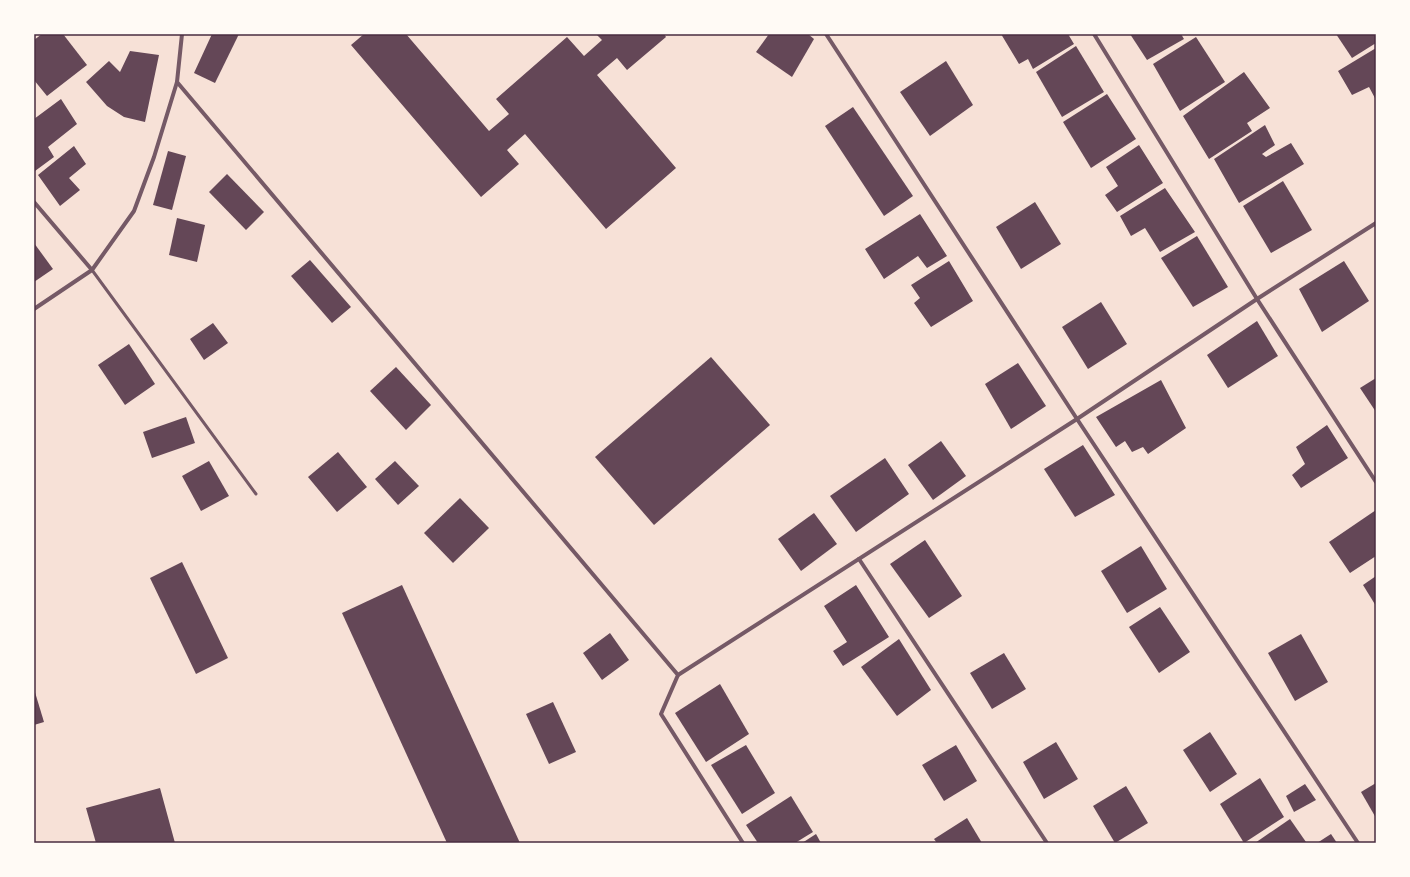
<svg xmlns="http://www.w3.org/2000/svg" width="1410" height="877" font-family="'Noto Sans',sans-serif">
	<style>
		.building { fill: #644757 }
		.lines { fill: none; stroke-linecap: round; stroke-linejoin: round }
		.service { stroke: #755966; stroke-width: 3 }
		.minor { stroke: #755966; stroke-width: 4 }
		.neatline { fill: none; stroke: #4a2c40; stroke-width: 1.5 }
	</style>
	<rect width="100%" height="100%" fill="#f7e1d7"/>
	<g class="building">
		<path d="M42,34H63L87,65L47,96L34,80V40Z"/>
		<path d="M212,34H239L215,83L194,73Z"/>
		<path d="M364,34H406L489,131L509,114L496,99L567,37L584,56L602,40L596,34H664L666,37L627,70L617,58L597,75L676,168L606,229L525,134L507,150L519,164L481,197L351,45Z"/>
		<path d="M769,34H808L814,39L792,77L756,52Z"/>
		<path d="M1001,34H1068L1074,44L1033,69L1028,59L1019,64Z"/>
		<path d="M1130,34H1181L1184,39L1147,60Z"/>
		<path d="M1336,34H1376V43L1352,58Z"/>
		<path d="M1196,37L1225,82L1180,111L1153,64Z"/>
		<path d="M1076,46L1104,92L1062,117L1036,72Z"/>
		<path d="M1376,48V100L1369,87L1352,95L1338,71Z"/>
		<path d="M130,51L159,55L145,122L124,117L107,106L86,82L109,61L120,72Z"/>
		<path d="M946,61L973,105L930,136L900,92Z"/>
		<path d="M1244,72L1270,108L1247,123L1252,131L1209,159L1183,116Z"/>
		<path d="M1107,94L1136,139L1091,168L1063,122Z"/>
		<path d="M61,99L77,124L48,147L54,157L35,171L34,119Z"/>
		<path d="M853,107L913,196L884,216L825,126Z"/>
		<path d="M1265,125L1275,145L1262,154L1266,157L1291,143L1304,164L1239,203L1214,159Z"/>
		<path d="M1139,145L1163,183L1117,212L1105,195L1118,186L1106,167Z"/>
		<path d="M74,146L86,164L69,178L80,190L60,206L38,175Z"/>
		<path d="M168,151L186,156L172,210L153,205Z"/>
		<path d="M227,174L264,212L246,230L209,192Z"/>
		<path d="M1283,181L1312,230L1271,253L1243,206Z"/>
		<path d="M1165,188L1195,232L1160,252L1145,228L1131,236L1120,216Z"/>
		<path d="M1035,202L1061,244L1021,269L996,227Z"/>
		<path d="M920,214L947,256L927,268L918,256L884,279L865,249Z"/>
		<path d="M177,218L205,225L197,262L169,255Z"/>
		<path d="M1197,236L1228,287L1193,307L1161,258Z"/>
		<path d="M34,243L53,269L34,282Z"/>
		<path d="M310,260L351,307L332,323L291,276Z"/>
		<path d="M949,261L973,301L931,327L914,303L920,298L911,285Z"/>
		<path d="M1344,261L1369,301L1322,332L1299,289Z"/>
		<path d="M1101,302L1127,344L1088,369L1062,327Z"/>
		<path d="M1257,321L1278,356L1228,388L1207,355Z"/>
		<path d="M213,323L228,343L204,360L190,339Z"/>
		<path d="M129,344L155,384L125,405L98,365Z"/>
		<path d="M711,357L770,425L654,525L595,457Z"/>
		<path d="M1018,363L1046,406L1011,429L985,384Z"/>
		<path d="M396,367L431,405L406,430L370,391Z"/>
		<path d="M1376,378V412L1360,388Z"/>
		<path d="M1161,380L1186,428L1148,454L1143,447L1132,452L1125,441L1116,447L1096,417Z"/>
		<path d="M186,417L195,443L152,458L143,432Z"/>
		<path d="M1327,425L1348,458L1301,488L1292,475L1305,464L1296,447Z"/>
		<path d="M941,441L966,476L933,500L908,465Z"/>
		<path d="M1083,445L1115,495L1075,517L1044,469Z"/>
		<path d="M338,452L367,487L337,512L308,477Z"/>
		<path d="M885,458L909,494L856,532L830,496Z"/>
		<path d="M209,461L229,496L201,511L182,476Z"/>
		<path d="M395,461L419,486L398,505L375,479Z"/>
		<path d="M460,498L489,528L453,563L424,533Z"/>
		<path d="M1376,510V556L1350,573L1329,542Z"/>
		<path d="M814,513L837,544L801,571L778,539Z"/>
		<path d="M925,540L962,596L929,618L890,564Z"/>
		<path d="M1141,546L1167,589L1127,613L1101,571Z"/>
		<path d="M182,562L228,658L196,674L150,578Z"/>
		<path d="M1376,576V606L1363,585Z"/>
		<path d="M402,585L520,843H447L342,613Z"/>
		<path d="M856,585L889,637L843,666L833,651L847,642L824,606Z"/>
		<path d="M1160,607L1190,652L1159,673L1129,627Z"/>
		<path d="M610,633L629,660L602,680L583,653Z"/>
		<path d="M1301,634L1328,682L1295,701L1268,653Z"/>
		<path d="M899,639L931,690L897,716L861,667Z"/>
		<path d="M1004,653L1026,689L992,709L970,673Z"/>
		<path d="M720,684L749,734L706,762L675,713Z"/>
		<path d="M34,689L44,722L34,725Z"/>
		<path d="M553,702L576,752L549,764L526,714Z"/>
		<path d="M1210,732L1237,774L1210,792L1183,750Z"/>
		<path d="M1056,742L1078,779L1044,799L1023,762Z"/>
		<path d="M746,745L775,793L742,814L711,765Z"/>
		<path d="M956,745L977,781L944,801L922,765Z"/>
		<path d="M1260,778L1284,817L1244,843L1220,804Z"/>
		<path d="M1376,783V818L1361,792Z"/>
		<path d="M1305,784L1316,800L1294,812L1286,796Z"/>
		<path d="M1126,786L1148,823L1115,843L1093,806Z"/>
		<path d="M160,788L175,843H96L86,808Z"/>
		<path d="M791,796L813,832L795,843H758L746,825Z"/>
		<path d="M967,818L982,843H937L934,839Z"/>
		<path d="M1290,819L1306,842L1255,843Z"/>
		<path d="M816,834L821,843H802Z"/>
		<path d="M1331,834L1337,843H1317Z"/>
	</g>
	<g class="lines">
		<path class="service" d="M92,270L256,494"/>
		<g class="minor">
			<path d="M826,34L1077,419L1358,843"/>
			<path d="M1094,34L1257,299L1376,482"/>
			<path d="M177,82L678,675L661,714L743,843"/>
			<path d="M34,202L92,270"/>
			<path d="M34,309L92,270L134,211L154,157L177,82L182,34"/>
			<path d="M859,559L1047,843"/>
			<path d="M678,675L1077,419L1257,299L1376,223"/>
		</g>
	</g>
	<rect width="1410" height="877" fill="none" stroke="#fffaf5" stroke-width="70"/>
	<rect x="35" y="35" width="1340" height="807" class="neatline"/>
</svg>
